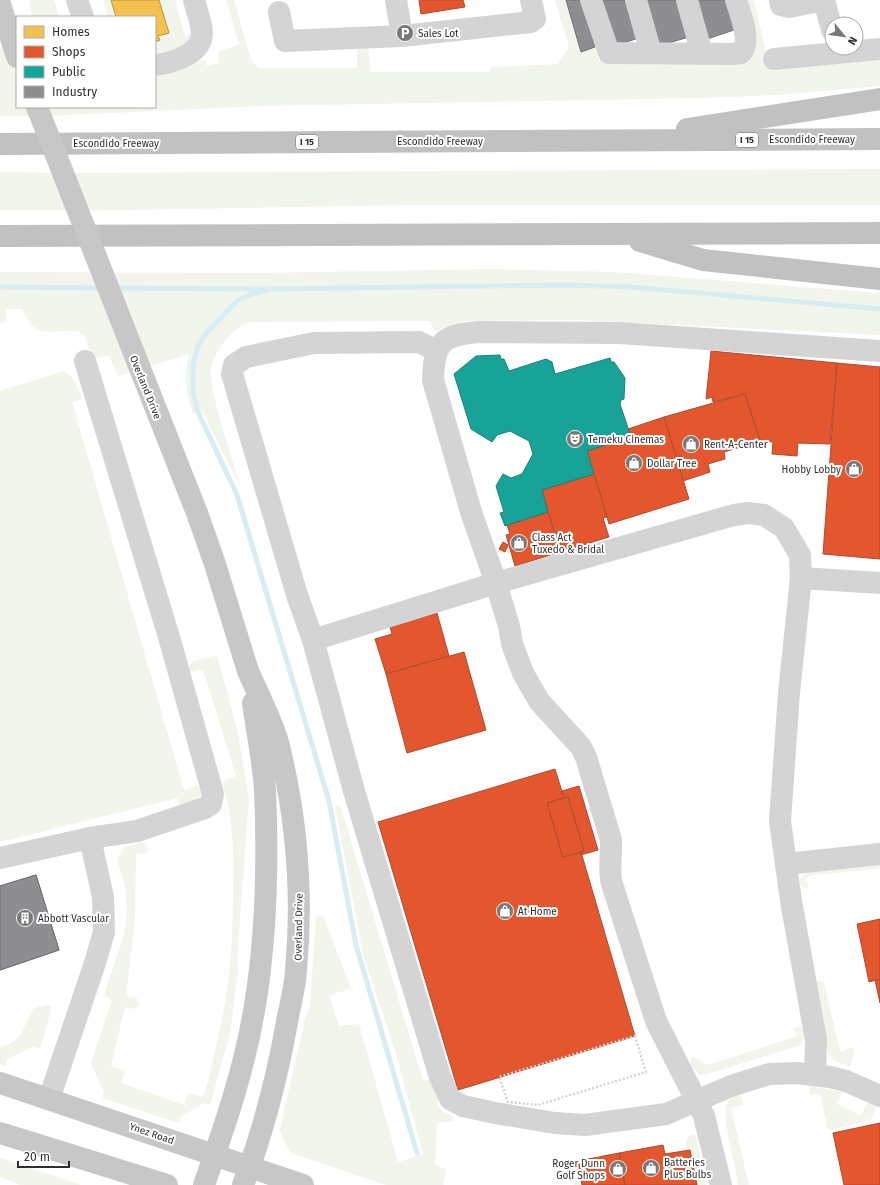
<svg xmlns="http://www.w3.org/2000/svg" width="880" height="1185" font-family="'Fira Sans',sans-serif">
	<style>
		.green { fill: #f2f5ec }
		.homes { fill: #f2c14e; stroke: #b89545 }
		.shops { fill: #e4572e; stroke: #ae4b2e }
		.public { fill: #17a398; stroke: #1e8078 }
		.industry { fill: #8d8d92; stroke: #717174 }
		.lines { fill: none; stroke-linecap: round; stroke-linejoin: round }
		.stream { stroke: #d8ecf3; stroke-width: 5 }
		.path { stroke: #d4d4d4; stroke-width: 2.5; stroke-dasharray: 2 2; stroke-linecap: butt }
		.minor { stroke: #d4d4d4; stroke-width: 22 }
		.major { stroke: #c7c7c7; stroke-width: 22 }
		.highway { stroke: #c1c1c1; stroke-width: 22 }
		.major-bridge { stroke: #c7c7c7; stroke-width: 22 }
		.labels { text-anchor: middle; stroke-width: 4; stroke-linejoin: round; paint-order: stroke }
		.shield { fill: #fff; stroke: #6d6d6d; stroke-width: 1 }
		.shield-label { font-size: 9px; font-weight: bold; fill: #2f2f2f }
		.poi-label { font-size: 10px; fill: #2f2f2f; stroke: #fff; text-anchor: start }
		.street-label { font-size: 10px; fill: #2f2f2f; stroke: #fff }
	</style>
	<rect width="100%" height="100%" fill="#fff"/>
	<g class="green">
		<path d="M29,0H54L59,17H32Z"/>
		<path d="M103,0H111L116,17H108Z"/>
		<path d="M159,0H175L185,36L194,33L187,46L155,56V42L160,40L158,36L169,33Z"/>
		<path d="M226,0H234L251,60L259,68H357V49L368,47L371,72H489L491,67L558,64L569,47L555,0H566L581,51L595,47L599,61L741,62L743,0H754L769,64L880,57V86L777,95L701,98L259,106L47,116L40,107H155V70L184,67L205,59L207,66L219,63V52L239,44Z"/>
		<path d="M7,46L17,71V107H31L35,116H0V47Z"/>
		<path d="M880,169V205H415L75,211L60,173Z"/>
		<path d="M0,172L59,173L72,210H0Z"/>
		<path d="M492,269L614,272L880,293V335L577,320L465,321L435,331L430,321L249,322C232,328 214,351 211,369C208,389 234,464 241,488L202,411L193,413C185,391 184,377 189,354L118,376L109,355L92,359C89,352 88,341 84,335C77,326 48,336 36,329C30,325 26,316 22,309H5L7,321L0,323V272L257,273Z"/>
		<path d="M64,371L73,378L83,399L72,402L184,790L198,786L202,790C200,803 192,805 181,809L177,798L0,842V391Z"/>
		<path d="M217,655L238,733L249,799L237,959L238,972L230,1033L210,1105L204,1103L182,1116L178,1123L102,1098L104,1092L91,1063L112,1000L104,996L124,935L127,911L125,884L117,861L119,855L125,847L143,842L149,849L147,853L136,854L135,920L126,996L137,998L140,1006L135,1009L125,1007L111,1066L125,1071L121,1083L184,1105L187,1096L191,1094L201,1097L205,1094C213,1059 222,1025 227,990C232,956 233,920 233,887C234,851 233,816 222,782L236,776L203,669L191,672L188,667L194,661Z"/>
		<path d="M340,805L423,1081L436,1078L438,1106L444,1113L453,1116L452,1121L437,1123L435,1165L446,1169L443,1184L444,1185H386L294,1154C287,1148 282,1138 280,1129L305,1019L310,1006L316,916L323,915L351,989L329,995L339,1026L359,1024L398,1162L423,1154L395,1050L363,954L335,806Z"/>
		<path d="M880,862V868L808,876L806,879L809,888H804L800,884L801,877L808,871Z"/>
		<path d="M820,980L824,983L840,1051L843,1052L850,1047L853,1048L854,1052L850,1067L832,1059L828,1053L815,984L817,981Z"/>
		<path d="M48,1005L51,1006V1010L40,1049L34,1046L7,1059L5,1066L0,1064V1046C22,1045 24,1023 34,1008Z"/>
		<path d="M803,1027L804,1038L802,1044L798,1046L707,1074L700,1075L691,1067V1058L695,1057L708,1065L798,1036L793,1028Z"/>
		<path d="M809,1086L842,1092L837,1104L861,1116L867,1103L876,1107L870,1121L866,1119L864,1122L828,1130L820,1094L811,1095L809,1092Z"/>
		<path d="M738,1095L742,1098L743,1105L731,1108L749,1185H738C737,1169 721,1116 726,1105C729,1100 734,1097 738,1095Z"/>
		<path d="M691,1134L696,1135L706,1185H697L690,1150H687L686,1140Z"/>
		<path d="M0,1158L81,1185H20L0,1177Z"/>
		<path d="M576,1159L578,1161L582,1185H574Z"/>
	</g>
	<path class="homes" d="M111,0H159L169,33L158,36L160,40L155,42V17H116Z"/>
	<g class="shops">
		<path d="M419,0H463L465,7L421,14Z"/>
		<path d="M711,351L837,363L830,444L798,443L797,456L772,454L773,442L760,441L745,394L713,402L712,397L706,399Z"/>
		<path d="M837,363L880,367V559L823,554Z"/>
		<path d="M745,394L760,441L724,452L725,459L708,464L710,472L683,481L664,417Z"/>
		<path d="M664,417L689,499L609,524L587,451L631,437L628,429Z"/>
		<path d="M594,474L607,517L603,518L609,537L560,552L542,490Z"/>
		<path d="M548,512L560,552L515,566L506,535L510,534L507,525Z"/>
		<path d="M503,542L508,545L505,552L499,549Z"/>
		<path d="M437,613L449,656L386,674L375,639L392,634L390,627Z"/>
		<path d="M464,652L486,730L407,753L386,674Z"/>
		<path d="M555,769L564,798L547,803L563,857L581,852L635,1036L458,1090L378,822Z"/>
		<path d="M579,786L598,850L581,855V852L584,851L568,797L564,798L562,791Z"/>
		<path d="M568,797L584,851L563,857L547,803Z"/>
		<path d="M880,919V979L869,982L857,924Z"/>
		<path d="M880,979V1003L875,980Z"/>
		<path d="M880,1123V1185H844L833,1133Z"/>
		<path d="M663,1145L665,1154L690,1150L697,1185H625L619,1153Z"/>
		<path d="M619,1153L625,1185H582L578,1161Z"/>
	</g>
	<path class="public" d="M500,355L501,359H504L509,371L546,359L552,362L555,374L610,358L611,362H614L625,378L624,399L621,400L620,404L631,437L587,451L594,474L542,490L548,512L505,526L500,513L504,512L496,486L503,474L511,478L522,474L533,454L529,441L510,431L497,435L492,442L471,429L454,374L476,356Z"/>
	<g class="industry">
		<path d="M566,0H581L595,47L581,52Z"/>
		<path d="M599,0H628L639,38L613,46Z"/>
		<path d="M645,0H678L689,37L658,46Z"/>
		<path d="M695,0H729L737,29L707,39Z"/>
		<path d="M36,875L59,950L0,970V886Z"/>
		<path d="M36,875L59,950L0,970V886Z"/>
	</g>
	<g class="lines">
		<g class="stream">
			<path d="M0,287L102,288"/>
			<path d="M114,288L272,289L567,285L631,287L880,309"/>
			<path d="M272,289L254,293L237,301L206,333L198,346L193,364V391L198,412L237,495L329,801L356,945L417,1153"/>
		</g>
		<path class="path" d="M635,1036L646,1072L538,1105L508,1102L499,1077Z"/>
		<g class="minor">
			<path d="M77,0L83,17"/>
			<path d="M396,0L402,36"/>
			<path d="M591,0L609,53L733,54L741,53C752,42 740,13 736,0"/>
			<path d="M636,0L651,53"/>
			<path d="M687,0L702,54"/>
			<path d="M780,0L781,5L789,7L825,0"/>
			<path d="M824,0L832,30"/>
			<path d="M279,12L285,41L402,36L531,22L535,19L531,0"/>
			<path d="M774,59L880,49"/>
			<path d="M155,65C165,64 176,61 185,56C212,42 200,24 194,0"/>
			<path d="M437,351L419,342L314,343L246,357L234,365L232,374L297,595L313,640L496,583L734,515L749,513L764,515L784,528L800,555L801,578L789,693L780,821L791,901L816,1040L815,1075"/>
			<path d="M85,361L169,637L213,794L211,804L205,808L137,831L90,838"/>
			<path d="M801,578L880,583"/>
			<path d="M313,640L354,791L440,1077L450,1099L463,1106L495,1113L555,1123L585,1125L666,1114L731,1086L769,1074L797,1073L830,1077L846,1081L880,1096"/>
			<path d="M0,858L90,838L103,897L104,932L95,963L49,1099"/>
			<path d="M786,864L880,854"/>
			<path d="M721,1185L704,1116L656,1021L612,884C608,870 612,855 611,840L586,757L581,747L539,701L523,673L512,644L509,626L496,583L471,512L433,380C434,342 442,335 479,332L619,333L880,351"/>
		</g>
		<g class="major">
			<path d="M0,4L17,57"/>
			<path d="M0,1083L303,1185"/>
			<path d="M0,1133L167,1185"/>
			<path d="M204,1185C224,1128 244,1071 254,1011C266,942 268,860 265,790C263,761 257,732 253,703"/>
			<path d="M243,1185C263,1132 277,1078 287,1022C290,1005 295,988 296,971C303,896 297,820 279,746C273,722 258,694 248,671"/>
		</g>
		<g class="highway">
			<path d="M687,129L880,99"/>
			<path d="M0,144L880,139"/>
			<path d="M0,236L880,233"/>
			<path d="M640,241L703,260L880,279"/>
		</g>
		<path class="major-bridge" d="M37,107L197,513L214,561L248,671"/>
	</g>
	<defs>
		<g id="parking-disc" transform="scale(0.9)"><circle r="9.5" fill="#787878" stroke="#fff"/><path d="M-3.5-5.5H1a3.5 3.5 0 0 1 0 7H-1V5.5H-3.5ZM-1-3.4V-.6H.8a1.4 1.4 0 0 0 0-2.8Z" fill="#fff"/></g>
		<g id="theatre-disc" transform="scale(0.9)"><circle r="9.5" fill="#787878" stroke="#fff"/><path d="M-5-5.5Q0-4 5-5.5V0Q5 5 0 6Q-5 5-5 0ZM-3.3-2.5H-1v1.5H-3.3ZM1-2.5H3.3v1.5H1ZM-2.8 1Q0 5.5 2.8 1Z" fill="#fff"/></g>
		<g id="shop-disc" transform="scale(0.9)"><circle r="9.5" fill="#787878" stroke="#fff"/><path d="M-5-2.5h2.3a2.7 3.5 0 0 1 5.4 0H5L5.5 6h-11ZM-1.5-2.5h3a1.5 2.3 0 0 0-3 0Z" fill="#fff"/></g>
		<g id="building-disc" transform="scale(0.9)"><circle r="9.5" fill="#787878" stroke="#fff"/><path d="M-4-6H4V6H1V3H-1V6H-4ZM-2.5-4.3h1.7v1.8h-1.7ZM.8-4.3h1.7v1.8H.8ZM-2.5-1h1.7V.8h-1.7ZM.8-1h1.7V.8H.8Z" fill="#fff"/></g>
	</defs>
	<g fill-rule="evenodd">
		<use href="#parking-disc" x="405" y="33"/>
		<use href="#theatre-disc" x="575" y="439"/>
		<use href="#shop-disc" x="691" y="444"/>
		<use href="#shop-disc" x="634" y="463"/>
		<use href="#shop-disc" x="854" y="469"/>
		<use href="#shop-disc" x="519" y="543"/>
		<use href="#shop-disc" x="505" y="911"/>
		<use href="#building-disc" x="25" y="918"/>
		<use href="#shop-disc" x="651" y="1168"/>
		<use href="#shop-disc" x="618" y="1169"/>
	</g>
	<g class="labels">
		<g class="shield">
			<rect x="736" y="133" width="22" height="14" rx="3"/>
			<rect x="296" y="135" width="22" height="14" rx="3"/>
		</g>
		<g class="shield-label">
			<text x="747" y="143">I 15</text>
			<text x="307" y="145">I 15</text>
		</g>
		<g class="poi-label">
			<text x="418" y="37">Sales Lot</text>
			<text x="588" y="443">Temeku Cinemas</text>
			<text x="704" y="448">Rent-A-Center</text>
			<text x="647" y="467">Dollar Tree</text>
			<text x="841" y="473" text-anchor="end">Hobby Lobby</text>
			<text x="532" y="541">Class Act<tspan x="532" dy="12">Tuxedo &amp; Bridal</tspan></text>
			<text x="518" y="915">At Home</text>
			<text x="38" y="922">Abbott Vascular</text>
			<text x="664" y="1166">Batteries<tspan x="664" dy="12">Plus Bulbs</tspan></text>
			<text x="605" y="1167" text-anchor="end">Roger Dunn<tspan x="605" dy="12">Golf Shops</tspan></text>
		</g>
		<g class="street-label">
			<text x="812" y="143">Escondido Freeway</text>
			<text x="440" y="145">Escondido Freeway</text>
			<text x="116" y="147">Escondido Freeway</text>
			<text transform="translate(146 387) rotate(68)" y="4">Overland Drive</text>
			<text transform="translate(298 927) rotate(-89)" y="4">Overland Drive</text>
			<text transform="translate(152 1133) rotate(19)" y="4">Ynez Road</text>
		</g>
	</g>
	<rect x="16" y="16" width="140" height="92" fill="#ffffff" stroke="#acacac"/>
	<rect x="24" y="26" width="20" height="12" fill="#f2c14e" stroke="#acacac"/>
	<text x="52" y="36" font-size="12" fill="#2f2f2f">Homes</text>
	<rect x="24" y="46" width="20" height="12" fill="#e4572e" stroke="#acacac"/>
	<text x="52" y="56" font-size="12" fill="#2f2f2f">Shops</text>
	<rect x="24" y="66" width="20" height="12" fill="#17a398" stroke="#acacac"/>
	<text x="52" y="76" font-size="12" fill="#2f2f2f">Public</text>
	<rect x="24" y="86" width="20" height="12" fill="#8d8d92" stroke="#acacac"/>
	<text x="52" y="96" font-size="12" fill="#2f2f2f">Industry</text>
	<g transform="translate(844 36) rotate(119)"><circle r="19" fill="#ffffff" stroke="#acacac"/>
	<path d="M0-3L7 15L0 10L-7 15Z" fill="#787878"/>
	<text y="-6" font-size="11" font-weight="bold" text-anchor="middle" fill="#2f2f2f">N</text>
	</g>
	<path d="M18 1161v6h51v-6" fill="none" stroke="#2f2f2f" stroke-width="2"/>
	<text x="24" y="1161" font-size="12" fill="#2f2f2f" stroke="#ffffff" stroke-width="3" paint-order="stroke">20 m</text>
</svg>
